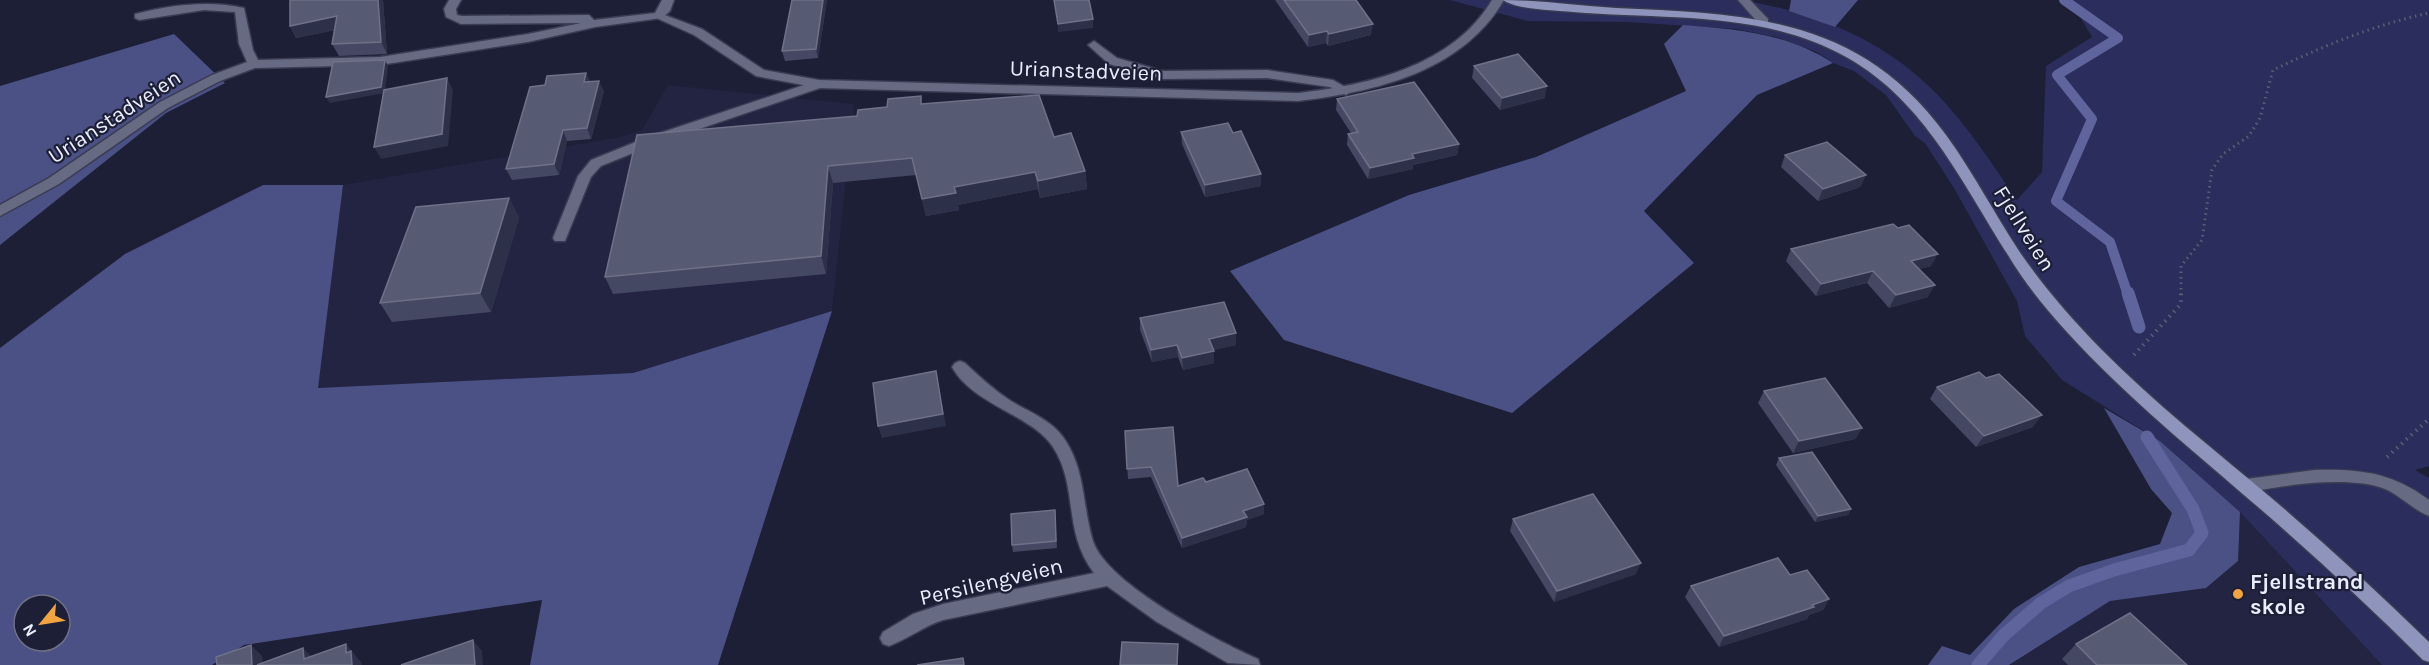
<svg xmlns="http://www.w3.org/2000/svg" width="2429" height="665" font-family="Karla,sans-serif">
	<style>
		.built { fill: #222442 }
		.green { fill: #2b2e5c }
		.forest { fill: #4b5085; fill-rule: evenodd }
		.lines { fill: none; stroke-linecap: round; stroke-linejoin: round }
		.stream-far1 { stroke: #5f659c; stroke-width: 10 }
		.stream { stroke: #5f659c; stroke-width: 13 }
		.lane-casing { stroke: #393c52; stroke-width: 3 }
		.street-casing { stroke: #393c52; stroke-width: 3 }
		.secondary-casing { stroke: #393c52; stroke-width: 3 }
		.path-far1 { stroke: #5b5e73; stroke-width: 3; stroke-dasharray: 1.5 4; stroke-linecap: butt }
		.path { stroke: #5b5e73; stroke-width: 4; stroke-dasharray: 1.5 5; stroke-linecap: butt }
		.lane { fill: #676a83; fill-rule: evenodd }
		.street { fill: #676a83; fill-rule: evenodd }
		.secondary { fill: #8e94bb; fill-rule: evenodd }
		.wall { fill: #454862 }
		.shaded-wall { fill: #2d3049 }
		.building { fill: #575a73; stroke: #6e7188; stroke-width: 1.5 }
		.poi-dot { fill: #f3a442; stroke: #1c1f36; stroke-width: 2 }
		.labels { text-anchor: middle; stroke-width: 4.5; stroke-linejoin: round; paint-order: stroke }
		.street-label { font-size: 22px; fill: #eaedfe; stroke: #1c1f36 }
		.poi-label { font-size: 22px; font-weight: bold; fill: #eaedfe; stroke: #1c1f36; text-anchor: start }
	</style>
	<rect width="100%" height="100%" fill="#1c1f36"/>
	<g class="built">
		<path d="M668,85L854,104L832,311L633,373L317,388L343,185L620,137L642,130Z"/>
		<path d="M2240,512L2382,665H2010L2110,601L2206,588L2238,561Z"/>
	</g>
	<path class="green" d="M1450,0C1506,0 1562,0 1618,0C1657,0 1698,0 1736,0C1795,7 1857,29 1904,65C1952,101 1984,152 2017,200L2042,172L2046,66L2092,37L2070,0H2429V466L2415,470L2429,478V665H2382L2240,512L2160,441L2062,380L2025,336L2017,301L1954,188L1925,143L1915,136L1886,95L1854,71L1833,63L1817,52L1776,37L1736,29L1627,22L1528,21Z"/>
	<g class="forest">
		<path d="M1791,0H1858L1835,27L1789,11Z"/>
		<path d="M1683,25C1735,29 1788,33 1833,63L1757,95L1644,211L1694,263L1512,413L1284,340L1230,271L1409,195L1536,157L1686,91L1664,44Z"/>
		<path d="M174,34L225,83L166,113L0,245V86Z"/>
		<path d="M263,185H343L318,388L633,373L832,311L718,665H530L542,600L244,645L212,665H0V348L125,254ZM24,605H60V641H24Z"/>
		<path d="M2104,408L2160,441L2240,512L2238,561L2206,588L2110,601L2009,665H1928L1942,646L1970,655L2014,609L2079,567L2160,544L2172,513L2151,489Z"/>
	</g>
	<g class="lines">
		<path class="stream-far1" d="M2064,0L2118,38L2057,75L2092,119L2056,201L2110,242L2128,295"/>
		<g class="stream">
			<path d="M2128,293L2139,327"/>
			<path d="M1978,665L2004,635L2041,603L2069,586L2114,570L2189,550L2202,533L2193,509L2147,437"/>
		</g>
		<g class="lane-casing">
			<g id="lane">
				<path d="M449,0H461L456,9L457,15L462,16L589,15L594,20L655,13L662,0H674L670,11L662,18L595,27L528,42L380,65L255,68L220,81L168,108L59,184L0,216V205L49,178L160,102L212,75L247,62L239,44L235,12L204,10L139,20L135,18V14C170,5 209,0 244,8L253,50L258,60L380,57L528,34L581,23L461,24L446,17L444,9Z"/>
				<path d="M1738,0H1750L1768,19V25H1760Z"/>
				<path d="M1094,41L1117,58L1163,71L1267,70L1333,80L1352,91L1346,95L1330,87L1267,78L1163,79L1109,64L1088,45Z"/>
				<path d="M819,80L825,84L823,87L658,143L601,166L591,177L565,241H555L553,238L578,176L591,160L648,137Z"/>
				<path d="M960,361L965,363C980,377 994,390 1011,401C1029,412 1050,419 1063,437C1086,469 1082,505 1093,541C1107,584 1217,641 1258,659L1260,665L1228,663L1157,622L1107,586L943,620C924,626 908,639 889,646L883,644L880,638L883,632L913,614L943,604L1094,573C1062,531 1079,487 1053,447C1032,415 973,405 952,367L955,363Z"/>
				<path d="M2314,470C2360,469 2391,472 2429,500V516C2413,510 2401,496 2385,489C2350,475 2283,485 2246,493L2240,491L2238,486L2240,481L2246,479Z"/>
			</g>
		</g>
		<g class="street-casing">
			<path id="street" d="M1492,0H1504C1462,72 1375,92 1298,101L819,88L756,76L694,35L652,16L658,12L662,14L702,29L764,70L819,80L1298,93C1369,85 1453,66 1492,0Z"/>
		</g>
		<g class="secondary-casing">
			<path id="secondary" d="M1503,0C1541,0 1578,6 1616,8C1750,14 1860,17 1946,135C1973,172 1994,213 2019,251C2043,286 2071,318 2100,348C2154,403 2216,451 2275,501C2328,546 2379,593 2429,642V662L2423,660C2372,609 2319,560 2265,513C2197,454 2127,398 2066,331C2045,308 2024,282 2008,255C1962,183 1925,102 1848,58C1764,10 1666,20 1573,12C1555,10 1517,10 1503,0Z"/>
		</g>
		<path class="path-far1" d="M2181,295V266L2202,240L2212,170L2223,154L2249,136L2260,118L2273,70C2323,46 2374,25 2429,13"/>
		<g class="path">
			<path d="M2134,355L2181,304V293"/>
			<path d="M2387,457L2429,419"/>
		</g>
		<use href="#lane" class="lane"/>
		<use href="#street" class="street"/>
		<use href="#secondary" class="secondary"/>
	</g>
	<g class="wall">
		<path d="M383,0L387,54L339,56L332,44L335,30L296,38L290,26Z"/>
		<path d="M827,0L818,58L785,61L782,51Z"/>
		<path d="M1275,0H1356L1371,35L1328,46L1326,43L1308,47Z"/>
		<path d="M1474,66L1545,98L1500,110L1472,78Z"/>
		<path d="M586,73L590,82L604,91L591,139L567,141L559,175L512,180L506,169L545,85Z"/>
		<path d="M1337,99L1459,144L1457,155L1413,165V169L1368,179L1347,145L1348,134L1351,133L1336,110Z"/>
		<path d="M923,104L1054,137L1085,171L1087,189L1040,198L1038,189L958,205L959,210L926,216L916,175L833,183L826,274L613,294L605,277L857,116Z"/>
		<path d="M1181,132L1233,133L1261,174V186L1205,197L1182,144Z"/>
		<path d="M1785,155L1866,175L1860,187L1818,201L1781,167Z"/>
		<path d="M509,198L519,218L491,312L392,322L380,303Z"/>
		<path d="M1791,249L1931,266L1919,269L1928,297L1889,308L1867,283L1816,296L1786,261Z"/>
		<path d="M1140,318L1236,345L1213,350L1214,363L1183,370L1178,357L1152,362L1140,330Z"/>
		<path d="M1937,387L2033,427L1976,447L1930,399Z"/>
		<path d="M1764,391L1862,428L1855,439L1793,453L1758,403Z"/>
		<path d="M1125,431L1178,486L1206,482L1264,514L1247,520L1246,527L1182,548L1151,477L1128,479Z"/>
		<path d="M1779,458L1851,509L1848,515L1815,522L1776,465Z"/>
		<path d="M1055,510L1057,548L1013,552L1012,545Z"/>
		<path d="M1513,519L1636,574L1554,602L1510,531Z"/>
		<path d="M1790,575L1829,599L1823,610L1809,615L1807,619L1719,647L1685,597L1691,586Z"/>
		<path d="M2076,644L2187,665H2068L2062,659Z"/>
	</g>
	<g class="shaded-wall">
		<path d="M378,0H383L387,54L381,42Z"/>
		<path d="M823,0H827L818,58L816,49Z"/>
		<path d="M337,16L344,28L296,38L290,26Z"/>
		<path d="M1093,19V28L1058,32V24Z"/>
		<path d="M1373,24L1371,35L1328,46L1329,34Z"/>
		<path d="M1327,31L1326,43L1308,47L1309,35Z"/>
		<path d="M385,60L388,66L385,93L330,103L326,97Z"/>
		<path d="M586,73L591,83L584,82Z"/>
		<path d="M447,78L453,90L448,146L381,159L374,147Z"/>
		<path d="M599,81L604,91L591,139L587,128Z"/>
		<path d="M1547,86L1545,98L1500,110L1502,98Z"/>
		<path d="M563,130L567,141L559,175L554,164Z"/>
		<path d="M1459,144L1457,155L1413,165V169L1368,179L1370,168L1412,154Z"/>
		<path d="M828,166L833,183L826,274L821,256Z"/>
		<path d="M1085,171L1087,189L1040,198L1038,181Z"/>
		<path d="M1035,172L1038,189L958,205L959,210L926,216L922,199L954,187Z"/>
		<path d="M1261,174V186L1205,197V185Z"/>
		<path d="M1866,175L1860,187L1818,201L1823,189Z"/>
		<path d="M509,198L519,218L491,312L480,293Z"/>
		<path d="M1938,254L1931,266L1904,273L1911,261Z"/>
		<path d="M1873,271L1867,283L1816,296L1821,284Z"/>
		<path d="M1935,285L1928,297L1889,308L1896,295Z"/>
		<path d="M1236,333V345L1209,351V339Z"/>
		<path d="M1177,345L1178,357L1152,362L1151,350Z"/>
		<path d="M1214,351V363L1183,370L1182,358Z"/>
		<path d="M936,371L946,426L882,438L878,426Z"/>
		<path d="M2042,415L2033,427L1976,447L1984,436Z"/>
		<path d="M1862,428L1855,439L1793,453L1799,441Z"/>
		<path d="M1264,504V514L1247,520L1246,527L1182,548V538L1243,511Z"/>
		<path d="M1851,509L1848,515L1815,522L1818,516Z"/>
		<path d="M1641,563L1636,574L1554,602L1557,591Z"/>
		<path d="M1829,599L1823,610L1809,615L1807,619L1719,647L1724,636Z"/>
		<path d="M473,640L482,651L483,665H475Z"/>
		<path d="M346,644L361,662L362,665H352L346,653Z"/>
		<path d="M251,645L262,656L263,665H252Z"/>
		<path d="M303,648L314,659H304Z"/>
	</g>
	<g class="building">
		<path d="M290,0H378L381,42L332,44L337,16L290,26Z"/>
		<path d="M792,0H823L816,49L782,51Z"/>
		<path d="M1054,0H1089L1093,19L1058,24Z"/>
		<path d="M1284,0H1356L1373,24L1329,34L1327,31L1309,35Z"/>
		<path d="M1518,54L1547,86L1502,98L1474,66Z"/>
		<path d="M385,60L381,87L326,97L333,62Z"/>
		<path d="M586,73L584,82L599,81L587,128L563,130L554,164L506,169L530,87L545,85L547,76Z"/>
		<path d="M447,78L442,134L374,147L384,90Z"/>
		<path d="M1414,82L1459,144L1412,154L1414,158L1370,168L1348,134L1358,132L1337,99Z"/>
		<path d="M1039,95L1054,137L1071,133L1085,171L1038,181L1035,172L954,187L956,193L922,199L912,158L828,166L821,256L605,277L637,135L857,116L858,110L887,107L888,99L921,96V104Z"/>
		<path d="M1228,123L1233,133L1241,131L1261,174L1205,185L1181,132Z"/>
		<path d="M1827,142L1866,175L1823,189L1785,155Z"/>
		<path d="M509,198L480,293L380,303L416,207Z"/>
		<path d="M1893,224L1898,228L1909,225L1938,254L1911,261L1935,285L1896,295L1873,271L1821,284L1791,249Z"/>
		<path d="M1224,302L1236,333L1209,339L1214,351L1182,358L1177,345L1151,350L1140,318Z"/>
		<path d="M936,371L943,414L878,426L873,383Z"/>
		<path d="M1979,372L1986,378L1999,374L2042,415L1984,436L1937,387Z"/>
		<path d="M1825,378L1862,428L1799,441L1764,391Z"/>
		<path d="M1173,427L1178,486L1203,478L1206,482L1247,469L1264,504L1243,511L1247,517L1182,538L1151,467L1127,469L1125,431Z"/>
		<path d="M1812,452L1851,509L1818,516L1779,458Z"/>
		<path d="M1593,494L1641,563L1557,591L1513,519Z"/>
		<path d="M1055,510L1056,541L1012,545L1011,514Z"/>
		<path d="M1778,558L1790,575L1807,570L1829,599L1812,605L1814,607L1724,636L1691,586Z"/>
		<path d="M2130,613L2187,665H2097L2076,644Z"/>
		<path d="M473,640L475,665H401Z"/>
		<path d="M1122,642L1178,644L1177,665H1120Z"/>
		<path d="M346,644V653L351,651L352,665H257L303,648L304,659Z"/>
		<path d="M251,645L252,665H217L216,657Z"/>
		<path d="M963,658L964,665H917Z"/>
	</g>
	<circle class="poi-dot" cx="2238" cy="594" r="6"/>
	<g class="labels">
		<g class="street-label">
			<text transform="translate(1086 70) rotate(2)" y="8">Urianstadveien</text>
			<text transform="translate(114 116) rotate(-33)" y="8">Urianstadveien</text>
			<text transform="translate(2025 228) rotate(58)" y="8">Fjellveien</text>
			<text transform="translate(991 581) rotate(-13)" y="8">Persilengveien</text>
		</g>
		<g class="poi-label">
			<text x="2250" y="589">Fjellstrand<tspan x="2250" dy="25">skole</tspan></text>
		</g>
	</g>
	<g transform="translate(42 623) rotate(240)"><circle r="28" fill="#1c1f36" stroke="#6e7186" stroke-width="1.5"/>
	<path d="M0-4.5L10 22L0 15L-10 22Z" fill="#f3a442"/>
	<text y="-9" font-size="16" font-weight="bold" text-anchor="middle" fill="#eaedfe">N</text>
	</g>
</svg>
